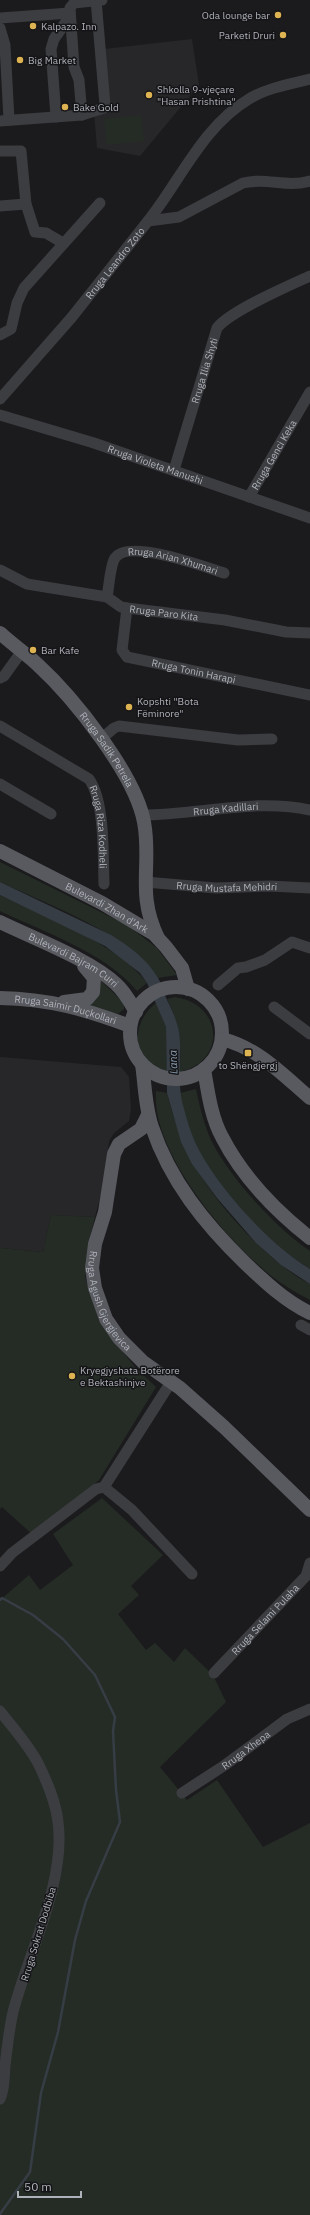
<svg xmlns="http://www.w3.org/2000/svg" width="310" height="2215" font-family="'IBM Plex Sans',sans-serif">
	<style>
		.built { fill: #272729 }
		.green { fill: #252c26 }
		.water { fill: #363d44 }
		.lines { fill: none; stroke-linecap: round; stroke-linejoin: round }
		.stream { stroke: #363d44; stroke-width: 2.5 }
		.minor { stroke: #3c3d41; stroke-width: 11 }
		.major { stroke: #585a60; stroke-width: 14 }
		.poi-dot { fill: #deb351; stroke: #151517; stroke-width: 1.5 }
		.labels { text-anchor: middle; stroke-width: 3; stroke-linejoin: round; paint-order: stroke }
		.poi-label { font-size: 10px; fill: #afb2ba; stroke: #151517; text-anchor: start }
		.street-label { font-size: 10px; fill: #afb2ba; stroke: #151517 }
		.water-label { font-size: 11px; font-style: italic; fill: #8a9db1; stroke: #151517 }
	</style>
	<rect width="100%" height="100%" fill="#1b1a1c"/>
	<g class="built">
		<path d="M192,39L199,85L140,156L97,148L94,113L109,112L104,49Z"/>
		<path d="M0,1057L121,1067L129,1077L131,1109L129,1121L114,1133L109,1141L105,1179L95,1217L51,1215L43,1252L0,1248Z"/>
	</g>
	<g class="green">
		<path d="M141,115L144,141L107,145L104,119Z"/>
		<path d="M0,862L127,925L157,948L177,975L158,978C122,930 53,907 0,882Z"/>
		<path d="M0,895C44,916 118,944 147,983L137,991C106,953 44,932 0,911Z"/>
		<path d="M98,978L124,1003V1009L118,1014L81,1004Z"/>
		<path d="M175,997C223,1004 227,1061 180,1072C181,1040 181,1028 167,999Z"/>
		<path d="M156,1003L166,1027L167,1071C131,1064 129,1024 156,1003Z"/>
		<path d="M196,1089C200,1108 204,1125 212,1142C231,1179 276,1228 310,1251V1269C270,1246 221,1192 199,1151C190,1133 184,1112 180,1093Z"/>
		<path d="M156,1091L167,1093C174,1123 189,1160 207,1185C230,1219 273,1265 310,1284V1300C293,1291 276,1281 262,1268C220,1232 151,1149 156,1091Z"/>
		<path d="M51,1215L95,1217L91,1233L85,1276L99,1321L134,1366L156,1387L99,1480L33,1535L2,1507L0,1509V1248L43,1252Z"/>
		<path d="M102,1498L163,1555L131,1586L139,1595L118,1614L146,1650L155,1643L174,1662L185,1648L213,1675L226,1702L160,1767L187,1800L217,1780L263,1847L310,1823V2215H0V1600L29,1575L40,1590L73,1565L53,1534Z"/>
	</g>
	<path class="water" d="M0,882L111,935C129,946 147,959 158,978C162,984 164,993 167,1000C174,1014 180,1027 180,1043C181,1062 178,1082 182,1101C186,1117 191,1135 199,1150C220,1190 271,1246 310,1269V1284L281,1265L256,1243L217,1198L192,1164L181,1142L167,1093L166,1027L147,983L140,973L105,946L0,895Z"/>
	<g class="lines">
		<path class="stream" d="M0,1600L2,1598L33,1615L63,1639L95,1675L115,1717L113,1731L116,1790L120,1822L86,1901L75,1940L58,2032L41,2093L30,2172L0,2214"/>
		<g class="minor">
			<path d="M0,18L70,13"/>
			<path d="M0,28L5,45L9,120"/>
			<path d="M82,115L79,80L74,67L70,8L74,3L102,0"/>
			<path d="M56,117L51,49L54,39L70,16"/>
			<path d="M0,121L82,115L104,108L105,105L96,0"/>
			<path d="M0,151H21L26,204L35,232L46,233L63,243"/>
			<path d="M0,206L26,204"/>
			<path d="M148,221C180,181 203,126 249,99C267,88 290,84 310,79"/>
			<path d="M0,335L11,329L17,303L24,288L100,203"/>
			<path id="s1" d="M0,399L72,317L148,221L179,217L243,183C267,177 285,188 310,181"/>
			<path id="s2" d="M0,415L94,443L310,518"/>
			<path id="s3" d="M174,470L217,328C230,311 288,286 310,276"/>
			<path id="s4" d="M249,497L310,392"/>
			<path id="s5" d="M0,570L27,584L107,597L121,607L127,608L225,620L286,632L310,633"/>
			<path id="s6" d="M107,597C109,588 110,565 115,558C128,538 205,567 224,573"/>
			<path id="s7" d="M127,608L122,650L127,657L310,695"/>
			<path d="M0,678L4,676L22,651"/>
			<path id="s8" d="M0,726L89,779C105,801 103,856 104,884"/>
			<path d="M101,739L114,728L119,726L238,740L272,739"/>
			<path d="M0,784L51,814"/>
			<path id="s9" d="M142,815C198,815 254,798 310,810"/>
			<path id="s10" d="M145,882L216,888L269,886L310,888"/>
			<path d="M218,985L238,968L246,967L265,960L292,942L310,948"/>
			<path d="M274,1007L310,1034"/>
			<path d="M301,1325L310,1330"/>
			<path d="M104,1487L132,1510L192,1574"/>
			<path d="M0,1566L12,1553L96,1489L104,1487L171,1382"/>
			<path id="s11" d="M214,1673L306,1576L310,1563"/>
			<path d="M0,1711C13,1728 29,1745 39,1765C47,1782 56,1802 58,1822C66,1883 28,1953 13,2012C9,2030 7,2048 5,2066C4,2077 5,2088 0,2099"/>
			<path id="s12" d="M182,1793L225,1765L287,1719L310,1709"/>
		</g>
		<g class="major">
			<path id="s13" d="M0,633C12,644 25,653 37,664C73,697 135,774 144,822C152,865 136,893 158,938"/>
			<path id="s14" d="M0,851L102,903L154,934L166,947L182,968L188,989"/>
			<path id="s15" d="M0,922C33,938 91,960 116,984C125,992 130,1002 136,1012"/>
			<circle cx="176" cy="1033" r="46"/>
			<path id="s16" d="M0,998C49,999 85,1009 130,1026"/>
			<path d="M64,1002L87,999L93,992L94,978L84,966"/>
			<path d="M222,1039C258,1048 282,1074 310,1098"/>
			<path d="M142,1064C145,1085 145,1107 152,1127C170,1181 205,1224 245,1263C265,1282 285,1301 310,1313"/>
			<path d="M204,1069C208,1092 211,1117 222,1137C242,1176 276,1211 310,1238"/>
			<path id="s17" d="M148,1115L141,1129L119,1144L114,1154L105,1212L95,1244L92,1268L95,1288L106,1319L119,1338L143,1362L180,1388L224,1427L310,1510"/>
		</g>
	</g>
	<g class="poi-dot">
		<circle cx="278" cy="15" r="4"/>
		<circle cx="33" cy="26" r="4"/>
		<circle cx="283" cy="35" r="4"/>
		<circle cx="20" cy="60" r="4"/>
		<circle cx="149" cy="95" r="4"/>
		<circle cx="65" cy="107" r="4"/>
		<circle cx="33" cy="650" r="4"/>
		<circle cx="129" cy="707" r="4"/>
		<rect x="244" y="1049" width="8" height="8" rx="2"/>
		<circle cx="72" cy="1376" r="4"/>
	</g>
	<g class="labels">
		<g class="poi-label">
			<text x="270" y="19" text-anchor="end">Oda lounge bar</text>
			<text x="41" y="30">Kalpazo. Inn</text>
			<text x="275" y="39" text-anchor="end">Parketi Druri</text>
			<text x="28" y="64">Big Market</text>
			<text x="157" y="93">Shkolla 9-vjeçare<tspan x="157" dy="12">"Hasan Prishtina"</tspan></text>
			<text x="73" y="111">Bake Gold</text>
			<text x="41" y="654">Bar Kafe</text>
			<text x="137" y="705">Kopshti "Bota<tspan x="137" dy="12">Fëminore"</tspan></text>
			<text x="248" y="1069" text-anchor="middle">to Shëngjergj</text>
			<text x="80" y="1374">Kryegjyshata Botërore<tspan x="80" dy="12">e Bektashinjve</tspan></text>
		</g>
		<g class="street-label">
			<text dy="4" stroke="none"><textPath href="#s1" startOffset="178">Rruga Leandro Zoto</textPath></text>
			<text dy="4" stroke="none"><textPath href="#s3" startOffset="104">Rruga Ilia Shyti</textPath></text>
			<text dy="4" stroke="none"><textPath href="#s4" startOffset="49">Rruga Genci Keka</textPath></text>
			<text dy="4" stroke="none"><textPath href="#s2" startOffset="163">Rruga Violeta Manushi</textPath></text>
			<text dy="4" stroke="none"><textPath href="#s6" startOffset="101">Rruga Arian Xhumari</textPath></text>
			<text dy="4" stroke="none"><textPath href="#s5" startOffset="172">Rruga Paro Kita</textPath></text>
			<text dy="4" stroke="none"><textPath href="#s7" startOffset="119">Rruga Tonin Harapi</textPath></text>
			<text dy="4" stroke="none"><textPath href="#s13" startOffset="159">Rruga Sadik Petrela</textPath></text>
			<text dy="4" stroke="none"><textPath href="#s9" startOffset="84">Rruga Kadillari</textPath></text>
			<text dy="4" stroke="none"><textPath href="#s8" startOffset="153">Rruga Riza Kodheli</textPath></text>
			<text dy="4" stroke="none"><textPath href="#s10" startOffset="82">Rruga Mustafa Mehidri</textPath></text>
			<text dy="4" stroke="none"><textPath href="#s14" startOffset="121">Bulevardi Zhan d'Ark</textPath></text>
			<text dy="4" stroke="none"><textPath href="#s15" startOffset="83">Bulevardi Bajram Curri</textPath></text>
			<text dy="4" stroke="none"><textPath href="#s16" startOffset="67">Rruga Saimir Duçkollari</textPath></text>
			<text dy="4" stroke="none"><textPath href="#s17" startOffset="207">Rruga Agush Gjergjevica</textPath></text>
			<text dy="4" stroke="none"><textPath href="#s11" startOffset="74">Rruga Selami Pulaha</textPath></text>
			<text dy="4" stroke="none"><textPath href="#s12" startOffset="77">Rruga Xhepa</textPath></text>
			<text transform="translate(38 1934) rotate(-73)" y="4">Rruga Sokrat Dodbiba</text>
		</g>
		<g class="water-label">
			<text transform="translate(173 1062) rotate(-92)" y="4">Lana</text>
		</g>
	</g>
	<path d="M18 2191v6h63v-6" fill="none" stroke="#afb2ba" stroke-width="2"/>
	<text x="24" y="2191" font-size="12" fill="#afb2ba" stroke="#151517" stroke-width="3" paint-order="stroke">50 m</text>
</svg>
